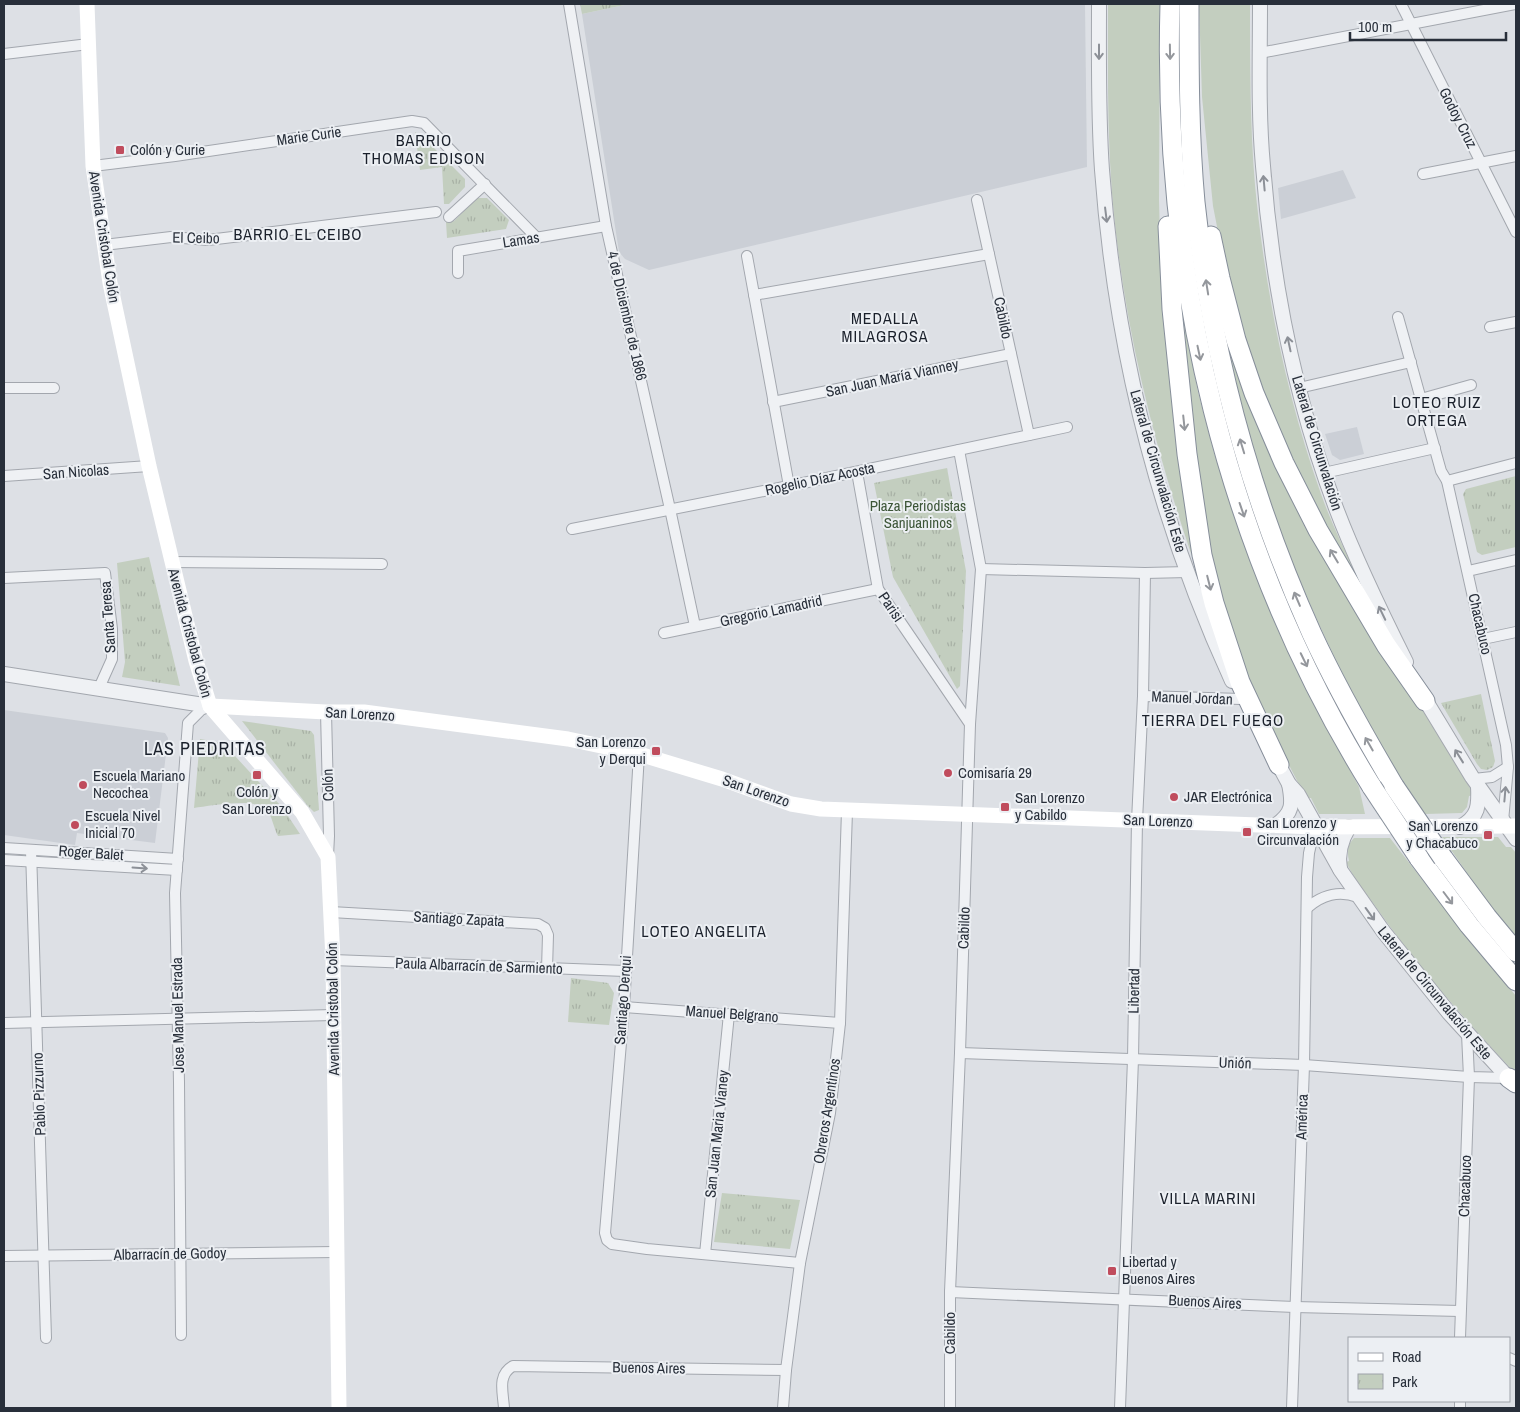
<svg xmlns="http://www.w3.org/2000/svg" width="1520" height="1412" font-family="'Archivo Narrow',sans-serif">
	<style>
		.built { fill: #cbcfd6 }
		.grass { fill: #c3cebf }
		.park { fill: url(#park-tufts) }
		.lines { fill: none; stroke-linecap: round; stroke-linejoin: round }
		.minor-casing { stroke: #a3a7ae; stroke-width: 12 }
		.tertiary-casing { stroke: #a3a7ae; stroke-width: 16 }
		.motorway-casing { stroke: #868e9a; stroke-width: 21 }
		.minor { stroke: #eff1f4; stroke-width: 10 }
		.tertiary { stroke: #eff1f4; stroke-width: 14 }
		.secondary { stroke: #fff; stroke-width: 15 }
		.motorway { stroke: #fff; stroke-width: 19 }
		.motorway-bridge-casing { stroke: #868e9a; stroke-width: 21; stroke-linecap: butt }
		.motorway-bridge { stroke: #fff; stroke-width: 19 }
		.oneway { stroke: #8c9097 }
		.oneway2 { stroke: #94979c }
		.poi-dot { fill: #c04c5d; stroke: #eceff3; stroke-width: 2 }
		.labels { text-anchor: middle; stroke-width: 4; stroke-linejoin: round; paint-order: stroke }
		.street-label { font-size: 15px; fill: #282f3a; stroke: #eceff3 }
		.poi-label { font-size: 15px; fill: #282f3a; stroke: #eceff3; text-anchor: start }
		.park-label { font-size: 15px; fill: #3c5537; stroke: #eceff3 }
		.neighbourhood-label { font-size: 16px; letter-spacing: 1px; fill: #1a202b; stroke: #eceff3 }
		.quarter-label { font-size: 18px; letter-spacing: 1px; fill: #1a202b; stroke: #eceff3 }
	</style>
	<defs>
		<pattern id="park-tufts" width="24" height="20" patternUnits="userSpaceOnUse" patternTransform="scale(1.25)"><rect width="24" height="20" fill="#c3cebf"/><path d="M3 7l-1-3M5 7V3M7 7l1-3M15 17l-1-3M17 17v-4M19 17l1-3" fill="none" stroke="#a8b1a5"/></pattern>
	</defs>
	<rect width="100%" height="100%" fill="#dde0e5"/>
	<g class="built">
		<path d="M629,4H1085L1087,167L649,270L625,259L619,252L582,14Z"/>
		<path d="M1343,170L1356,198L1281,219L1278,188Z"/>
		<path d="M1357,427L1364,454L1340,460L1332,455L1325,434Z"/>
		<path d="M4,710L165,733L168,738L155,843L77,833L75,845L4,835Z"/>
	</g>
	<g class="grass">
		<path d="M1108,4H1160L1159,200L1161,274L1201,582C1156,456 1123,327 1112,193C1107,130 1108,67 1108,4Z"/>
		<path d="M1199,4H1250C1250,64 1250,125 1255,185C1265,290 1286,395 1321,494C1337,539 1360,581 1383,623L1317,514L1271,416L1249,354L1220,242L1213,206L1202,97Z"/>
		<path d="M1180,304L1198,392L1214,453L1252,567L1291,657L1321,717L1359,787L1365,814H1319L1311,798H1306L1246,682L1204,545Z"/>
		<path d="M1218,304L1230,332L1370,624L1473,793L1474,795L1469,796L1467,807L1462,813L1425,814C1397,775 1373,733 1351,690C1319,628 1291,564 1269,498C1247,435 1232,369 1218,304Z"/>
		<path d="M1442,837H1498L1506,847H1511L1516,853V937L1486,900Z"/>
		<path d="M1354,838H1390L1469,940L1516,996V1074C1467,1022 1419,968 1378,910C1367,894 1354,879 1346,862L1349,861C1347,852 1347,845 1354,838Z"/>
	</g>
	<g class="park">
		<path d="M580,4H629L582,14Z"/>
		<path d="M415,132L424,138L465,179V187L449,204H444L442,167L420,170Z"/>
		<path d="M477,198H487L509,220L506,229L447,238L446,222L454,221Z"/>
		<path d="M947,468L966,571L960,686L957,689L893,577L874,483Z"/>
		<path d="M1516,476V547L1482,555L1477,552L1463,494L1466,489Z"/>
		<path d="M149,557L180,686L122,677L125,662L117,563Z"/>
		<path d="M1481,694L1495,761L1493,767L1487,770L1481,769L1477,764L1441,703Z"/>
		<path d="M242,721L311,731L314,735L319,810L314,812L307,805Z"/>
		<path d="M200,739L223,743L282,807L300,834L278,836C274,829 272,816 267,810C256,797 210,806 194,808Z"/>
		<path d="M571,978L608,983L614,993L609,1025L568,1022Z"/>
		<path d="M722,1193L800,1200L790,1249L714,1242Z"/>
	</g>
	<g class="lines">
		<g class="minor-casing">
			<g id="minor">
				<path d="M569,4L606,226L670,509L695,626"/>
				<path d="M1401,4L1516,232"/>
				<path d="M1260,53L1515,4"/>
				<path d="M4,54L89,44"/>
				<path d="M93,166L175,156L412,121L424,123L537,238"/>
				<path d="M1423,174L1516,156"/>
				<path d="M977,200L1029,435"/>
				<path d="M449,217L485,184"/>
				<path d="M104,245L171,237L208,240L436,212"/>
				<path d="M747,256L789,486"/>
				<path d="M458,273V251L606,226"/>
				<path d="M754,295L989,254"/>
				<path d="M1398,317L1441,471L1447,481L1506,745L1508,767L1503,821"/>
				<path d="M1490,327L1516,322"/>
				<path d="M4,388H54"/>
				<path d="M1299,388L1411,362"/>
				<path d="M1421,399L1471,385"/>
				<path d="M773,402L1011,354"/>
				<path d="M857,472L878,589L970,724"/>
				<path d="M1324,473L1435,448"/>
				<path d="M4,476L149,466"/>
				<path d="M1447,481L1516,463"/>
				<path d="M572,529L789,486L1067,427"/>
				<path d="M171,562L382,564"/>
				<path d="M981,569L1145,573L1188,572"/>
				<path d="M1468,571L1516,560"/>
				<path d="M4,578L105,573L112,629V659L99,688"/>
				<path d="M664,633L878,589"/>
				<path d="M1483,639L1516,632"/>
				<path d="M1143,696L1241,699"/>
				<path d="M326,712L329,836L328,856"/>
				<path d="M639,754L624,1007L605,1233L607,1240L612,1244L647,1249L800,1263"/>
				<path d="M1474,779L1492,777L1508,767"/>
				<path d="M4,848L178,859"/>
				<path d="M31,850L46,1338"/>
				<path d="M4,860L177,870"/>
				<path d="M1307,908C1322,895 1338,890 1358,897"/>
				<path d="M331,912L538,924L545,928L548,935L547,969"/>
				<path d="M333,960L625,971"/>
				<path d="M624,1007L840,1023"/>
				<path d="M4,1023L333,1015"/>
				<path d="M960,1053L1304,1065L1469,1077L1509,1078"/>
				<path d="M705,1254L729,1014"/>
				<path d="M4,1256L336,1252"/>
				<path d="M950,1292L1295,1307L1460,1311"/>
				<path d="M181,1335L179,1082L175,893L188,723L201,710L210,706"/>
				<path d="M1460,1338L1469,1077L1467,1034"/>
				<path d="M1509,1358L1516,1361"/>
				<path d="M504,1408C503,1392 497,1375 513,1366L786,1370"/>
				<path d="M783,1408L786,1370L800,1263L830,1113L840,1023L847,811"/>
				<path d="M950,1408V1292L960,1053L970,724L981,569L959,450"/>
				<path d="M1120,1408L1133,1059L1137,821L1143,696L1145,573"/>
				<path d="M1292,1408L1304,1065L1307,877L1309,853L1315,827"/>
				<path d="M1460,1408V1401"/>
			</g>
		</g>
		<g class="tertiary-casing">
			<g id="tertiary">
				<path d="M1099,4C1099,59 1098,115 1102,170C1115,346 1158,520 1232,681"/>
				<path d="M1260,4C1260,58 1258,112 1263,166C1272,282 1295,399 1336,508C1356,561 1381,612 1406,662"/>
				<path d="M4,674L210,706"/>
				<path d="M1421,693L1472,777L1516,839"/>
				<path d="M1275,758L1289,784L1298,794L1341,871L1383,931L1449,1013L1514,1084"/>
				<path d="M1276,825C1293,813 1293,804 1289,784"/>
				<path d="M1460,827C1479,817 1479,805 1478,786"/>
				<path d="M1340,869C1337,853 1341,840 1349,827"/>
			</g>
		</g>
		<g class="motorway-casing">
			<g id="motorway">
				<path d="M1170,4C1162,278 1226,552 1372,787"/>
				<path d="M1189,4C1189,70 1189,136 1195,202C1211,351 1250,497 1312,634C1336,686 1365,737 1394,786"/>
				<path d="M1168,226L1172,309L1187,454L1202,555L1214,603L1240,682L1279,765"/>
				<path d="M1211,236L1220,278L1236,340L1254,393L1284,463L1318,530L1386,645L1425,701"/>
				<path d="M1419,858L1469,925L1516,981"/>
				<path d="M1443,858L1487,917L1516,952"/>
				<path d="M1509,1078L1516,1083"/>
			</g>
		</g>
		<use href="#minor" class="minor"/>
		<use href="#tertiary" class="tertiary"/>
		<g class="secondary">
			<path d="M87,4L93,166L110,283L149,466L196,661L210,706L302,812L328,857L333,960L339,1408"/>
			<path d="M210,706L326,712H364L568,739L639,754L722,779L791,804L821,809L1315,827L1516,826"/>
		</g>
		<use href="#motorway" class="motorway"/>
		<g class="motorway-bridge-casing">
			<g id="motorway-bridge">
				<path d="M1394,786L1443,858"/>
				<path d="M1372,787L1419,858"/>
			</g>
		</g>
		<use href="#motorway-bridge" class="motorway-bridge"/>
	</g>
	<defs><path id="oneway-shaft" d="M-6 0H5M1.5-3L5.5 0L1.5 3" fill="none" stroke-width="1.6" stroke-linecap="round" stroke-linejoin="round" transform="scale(1.25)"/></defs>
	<g class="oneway">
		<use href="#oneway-shaft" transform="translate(1099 52) rotate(90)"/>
		<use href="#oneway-shaft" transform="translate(1264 183) rotate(-95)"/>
		<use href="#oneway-shaft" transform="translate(1106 215) rotate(83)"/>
		<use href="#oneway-shaft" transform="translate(1289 344) rotate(-102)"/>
		<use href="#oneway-shaft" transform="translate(1382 613) rotate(-116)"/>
		<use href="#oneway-shaft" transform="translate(1459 756) rotate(-122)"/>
		<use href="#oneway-shaft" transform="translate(1505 794) rotate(-85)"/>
		<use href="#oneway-shaft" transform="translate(140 868) rotate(4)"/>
		<use href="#oneway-shaft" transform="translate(1370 914) rotate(54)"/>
	</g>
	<g class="oneway2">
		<use href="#oneway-shaft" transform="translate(1170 52) rotate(89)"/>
		<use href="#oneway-shaft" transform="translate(1207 287) rotate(-99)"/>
		<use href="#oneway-shaft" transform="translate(1199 353) rotate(78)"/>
		<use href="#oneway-shaft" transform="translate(1184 423) rotate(84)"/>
		<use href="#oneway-shaft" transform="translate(1242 446) rotate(-107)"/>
		<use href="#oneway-shaft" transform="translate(1242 510) rotate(71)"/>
		<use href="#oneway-shaft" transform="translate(1334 556) rotate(-121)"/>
		<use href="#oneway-shaft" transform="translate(1209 583) rotate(76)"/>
		<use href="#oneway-shaft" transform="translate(1297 599) rotate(-113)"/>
		<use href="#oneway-shaft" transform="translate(1304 660) rotate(64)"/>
		<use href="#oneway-shaft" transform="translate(1369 744) rotate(-120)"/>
		<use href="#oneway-shaft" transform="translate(1448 898) rotate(53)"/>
	</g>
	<g class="poi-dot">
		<rect x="115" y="145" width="10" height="10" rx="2.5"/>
		<rect x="651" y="746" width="10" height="10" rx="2.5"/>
		<circle cx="948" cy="773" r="5"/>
		<rect x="252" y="770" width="10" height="10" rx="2.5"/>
		<circle cx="83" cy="785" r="5"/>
		<circle cx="1174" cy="797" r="5"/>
		<rect x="1000" y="802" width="10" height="10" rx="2.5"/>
		<circle cx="75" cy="825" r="5"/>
		<rect x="1242" y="827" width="10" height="10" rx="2.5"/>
		<rect x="1483" y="830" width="10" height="10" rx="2.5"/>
		<rect x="1107" y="1266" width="10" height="10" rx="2.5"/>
	</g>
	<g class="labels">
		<g class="street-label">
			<text transform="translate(1458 118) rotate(63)" y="5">Godoy Cruz</text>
			<text transform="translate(309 136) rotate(-8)" y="5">Marie Curie</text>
			<text transform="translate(104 237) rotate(81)" y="5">Avenida Cristobal Colón</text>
			<text transform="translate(196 238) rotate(1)" y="5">El Ceibo</text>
			<text transform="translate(521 240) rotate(-9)" y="5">Lamas</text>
			<text transform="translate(627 316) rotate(77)" y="5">4 de Diciembre de 1866</text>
			<text transform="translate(1003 318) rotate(78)" y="5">Cabildo</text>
			<text transform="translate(892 378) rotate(-12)" y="5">San Juan María Vianney</text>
			<text transform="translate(1317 443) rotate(73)" y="5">Lateral de Circunvalación</text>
			<text transform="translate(1158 471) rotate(74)" y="5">Lateral de Circunvalación Este</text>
			<text transform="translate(76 472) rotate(-4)" y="5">San Nicolas</text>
			<text transform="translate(820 479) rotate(-12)" y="5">Rogelio Díaz Acosta</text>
			<text transform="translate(891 607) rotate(56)" y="5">Parisi</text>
			<text transform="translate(771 611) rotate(-12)" y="5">Gregorio Lamadrid</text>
			<text transform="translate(108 617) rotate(-94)" y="5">Santa Teresa</text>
			<text transform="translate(1480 624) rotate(77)" y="5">Chacabuco</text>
			<text transform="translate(190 633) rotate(75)" y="5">Avenida Cristobal Colón</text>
			<text transform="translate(1192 698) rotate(2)" y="5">Manuel Jordan</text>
			<text transform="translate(360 714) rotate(3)" y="5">San Lorenzo</text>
			<text transform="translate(328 785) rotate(-92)" y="5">Colón</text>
			<text transform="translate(756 791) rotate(19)" y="5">San Lorenzo</text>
			<text transform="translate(1158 821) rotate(2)" y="5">San Lorenzo</text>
			<text transform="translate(91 853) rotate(4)" y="5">Roger Balet</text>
			<text transform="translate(459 919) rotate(3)" y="5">Santiago Zapata</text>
			<text transform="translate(964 928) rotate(-88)" y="5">Cabildo</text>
			<text transform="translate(479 966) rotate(2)" y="5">Paula Albarracín de Sarmiento</text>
			<text transform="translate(1134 991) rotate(-89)" y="5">Libertad</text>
			<text transform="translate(1435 993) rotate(50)" y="5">Lateral de Circunvalación Este</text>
			<text transform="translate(623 1000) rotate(-86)" y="5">Santiago Derqui</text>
			<text transform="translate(333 1009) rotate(-91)" y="5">Avenida Cristobal Colón</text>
			<text transform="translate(732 1014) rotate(4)" y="5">Manuel Belgrano</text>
			<text transform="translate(178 1015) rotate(-91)" y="5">Jose Manuel Estrada</text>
			<text transform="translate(1235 1063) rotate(2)" y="5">Unión</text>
			<text transform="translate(39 1094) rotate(-92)" y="5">Pablo Pizzurno</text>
			<text transform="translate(827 1111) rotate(-81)" y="5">Obreros Argentinos</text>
			<text transform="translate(1302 1117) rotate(-88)" y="5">América</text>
			<text transform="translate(717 1134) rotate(-84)" y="5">San Juan Maria Vianey</text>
			<text transform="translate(1465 1186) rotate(-88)" y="5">Chacabuco</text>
			<text transform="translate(170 1254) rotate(-1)" y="5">Albarracín de Godoy</text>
			<text transform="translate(1205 1302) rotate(3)" y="5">Buenos Aires</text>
			<text transform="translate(950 1333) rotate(-90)" y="5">Cabildo</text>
			<text transform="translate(649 1368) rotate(1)" y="5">Buenos Aires</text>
		</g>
		<g class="poi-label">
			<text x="130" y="155">Colón y Curie</text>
			<text x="646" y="747" text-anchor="end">San Lorenzo<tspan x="646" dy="17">y Derqui</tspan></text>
			<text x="958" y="778">Comisaría 29</text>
			<text x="93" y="781">Escuela Mariano<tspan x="93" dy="17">Necochea</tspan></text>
			<text x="257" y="797" text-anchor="middle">Colón y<tspan x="257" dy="17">San Lorenzo</tspan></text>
			<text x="1184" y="802">JAR Electrónica</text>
			<text x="1015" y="803">San Lorenzo<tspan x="1015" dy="17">y Cabildo</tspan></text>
			<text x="85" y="821">Escuela Nivel<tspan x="85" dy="17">Inicial 70</tspan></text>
			<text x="1257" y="828">San Lorenzo y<tspan x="1257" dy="17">Circunvalación</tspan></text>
			<text x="1478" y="831" text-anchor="end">San Lorenzo<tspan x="1478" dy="17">y Chacabuco</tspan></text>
			<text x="1122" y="1267">Libertad y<tspan x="1122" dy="17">Buenos Aires</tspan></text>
		</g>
		<g class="park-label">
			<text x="918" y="511">Plaza Periodistas<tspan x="918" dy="17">Sanjuaninos</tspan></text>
		</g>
		<g class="neighbourhood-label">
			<text x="424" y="146">BARRIO<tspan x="424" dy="18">THOMAS EDISON</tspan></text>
			<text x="298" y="240">BARRIO EL CEIBO</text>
			<text x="885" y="324">MEDALLA<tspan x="885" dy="18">MILAGROSA</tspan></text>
			<text x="1437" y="408">LOTEO RUIZ<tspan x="1437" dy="18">ORTEGA</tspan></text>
			<text x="1213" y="726">TIERRA DEL FUEGO</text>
			<text x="704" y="937">LOTEO ANGELITA</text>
			<text x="1208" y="1204">VILLA MARINI</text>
		</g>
		<g class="quarter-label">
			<text x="205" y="755">LAS PIEDRITAS</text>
		</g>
	</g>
	<rect width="1520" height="1412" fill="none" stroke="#282f3a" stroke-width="10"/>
	<rect x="1348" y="1337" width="162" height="65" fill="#eceff3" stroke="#9ea2a9"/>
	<rect x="1358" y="1353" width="25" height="8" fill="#ffffff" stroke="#9ea2a9"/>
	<text x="1392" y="1362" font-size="15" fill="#282f3a">Road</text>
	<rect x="1358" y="1374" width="25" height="15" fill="url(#park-tufts)" stroke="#9ea2a9"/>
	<text x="1392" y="1387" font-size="15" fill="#282f3a">Park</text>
	<path d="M1350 32v8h156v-8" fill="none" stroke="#282f3a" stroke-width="2.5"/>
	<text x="1358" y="32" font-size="15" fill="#282f3a" stroke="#eceff3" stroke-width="4" paint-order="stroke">100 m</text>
</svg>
